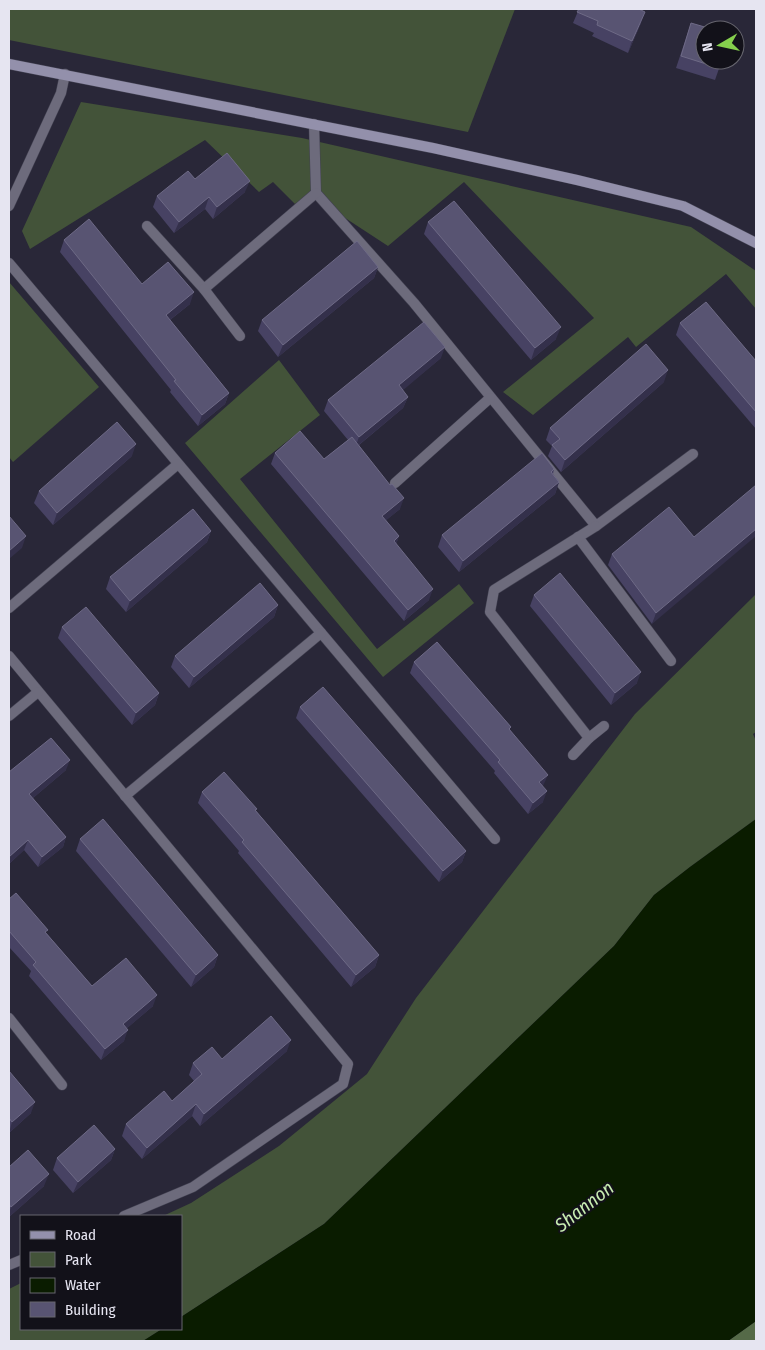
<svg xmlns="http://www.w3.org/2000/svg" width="765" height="1350" font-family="'Fira Sans Condensed',sans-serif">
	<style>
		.green { fill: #435339 }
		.forest { fill: #556a48 }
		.water { fill: #0a1c00 }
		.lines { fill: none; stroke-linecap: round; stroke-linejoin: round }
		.street-casing { stroke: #434252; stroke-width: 11 }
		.secondary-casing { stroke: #434252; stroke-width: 11 }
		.street { stroke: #6d6b7c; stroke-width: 10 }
		.secondary { stroke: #9390ab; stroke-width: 10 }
		.wall { fill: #474263 }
		.shaded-wall { fill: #34304b }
		.building { fill: #585472; stroke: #6e6a86 }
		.labels { text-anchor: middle; stroke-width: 4; stroke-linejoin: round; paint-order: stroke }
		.water-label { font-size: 19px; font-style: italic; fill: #c8edb2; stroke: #121119 }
	</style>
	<rect width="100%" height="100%" fill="#292738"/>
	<g class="green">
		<path d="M9,9H515L468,132L9,40Z"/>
		<path d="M81,102L302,138L691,227L756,271V309L726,274L636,347L628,337L533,415L503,392L594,318L464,182L388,246L310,195L295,204L273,182L259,192L205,140L30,249L22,231Z"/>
		<path d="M9,282L99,387L13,462L9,457Z"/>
		<path d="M279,360L320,415L240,479L377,649L459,584L474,603L383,677L185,443Z"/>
		<path d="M756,594V732L753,734L756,741V819L690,867L654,895L614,946L324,1224L181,1317V1216H163L191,1203L279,1146L367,1074L416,998L635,714Z"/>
		<path d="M21,1283V1329H162L143,1341H9V1289Z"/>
	</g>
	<path class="forest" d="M756,1321V1341H728Z"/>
	<path class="water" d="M756,819V1321L728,1341H143L162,1329H181V1317L324,1224L614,946L654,895L690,867Z"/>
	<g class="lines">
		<g class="street-casing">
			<g id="street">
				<path d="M314,124L316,193L414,303L596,526L693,454"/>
				<path d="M9,206L61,93L65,74"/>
				<path d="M147,226L204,289L316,193"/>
				<path d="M9,263L495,839"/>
				<path d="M204,289L240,336"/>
				<path d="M395,483L490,398"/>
				<path d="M578,537L671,661"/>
				<path d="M9,608L178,464"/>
				<path d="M9,656L348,1064L343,1084L193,1187L124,1216"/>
				<path d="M9,716L38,692"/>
				<path d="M589,738L604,726"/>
				<path d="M573,755L589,738L490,612L494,590L596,526"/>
				<path d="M125,796L321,633"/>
				<path d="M9,1018L62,1085"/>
				<path d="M9,1265L21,1260"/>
			</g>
		</g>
		<g class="secondary-casing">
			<path id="secondary" d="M9,64L433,148L577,180L683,206L756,243"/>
		</g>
		<use href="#street" class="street"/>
		<use href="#secondary" class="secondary"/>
	</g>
	<g class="wall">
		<path d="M579,9L641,23L628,53L592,36L594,33L573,23Z"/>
		<path d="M691,23L722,60L715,80L676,68Z"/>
		<path d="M195,179L245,192L213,219L205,209L174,233L153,207L157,196Z"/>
		<path d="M428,222L556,339L531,360L424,234Z"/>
		<path d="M64,240L142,284L190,304L170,320L229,393L225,404L198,426L170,392L171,390L60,252Z"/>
		<path d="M378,267L374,278L278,357L258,331L262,320Z"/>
		<path d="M680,323L756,361V429L676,335Z"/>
		<path d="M441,358L402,390L408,397L403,408L359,445L400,509L386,520L399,536L396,544L429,600L404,621L271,464L275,453L324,459L348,440L324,411L328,400Z"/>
		<path d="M664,382L561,472L548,456L552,446L546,440L550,428Z"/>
		<path d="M132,456L53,525L34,503L39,491Z"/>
		<path d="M554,469L553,474L559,482L555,494L459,572L438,547L442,535Z"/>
		<path d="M211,531L207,542L126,612L106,589L110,577Z"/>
		<path d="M694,537L652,624L608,565L612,554Z"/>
		<path d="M534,595L637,683L611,705L530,606Z"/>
		<path d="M278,605L274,617L189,688L171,667L175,656Z"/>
		<path d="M62,627L159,693L155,705L132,725L58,638Z"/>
		<path d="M414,662L510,730L543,786V802L528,814L494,773L495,771L410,673Z"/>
		<path d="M300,707L466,851L462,862L439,882L296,718Z"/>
		<path d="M66,770L33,798L66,837L63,847L38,867L24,850L9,864V772Z"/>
		<path d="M202,792L256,811L379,955L375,967L351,987L238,853L239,851L198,803Z"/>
		<path d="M80,839L218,955L214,967L191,987L76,851Z"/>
		<path d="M9,899L47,934L92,986L153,1006L127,1028L124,1041L101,1060L29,976L31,971L9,947Z"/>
		<path d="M287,1051L200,1126L192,1116L142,1159L122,1136L126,1124L172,1101L194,1081L189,1075L193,1063L222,1059Z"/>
		<path d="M9,1071L31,1113L9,1133Z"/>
		<path d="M115,1149L111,1160L73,1193L53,1170L57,1158Z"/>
		<path d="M9,1167L44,1186L9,1217Z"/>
	</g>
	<g class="shaded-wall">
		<path d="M645,12L641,23L628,53L632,41Z"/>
		<path d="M250,181L245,192L213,219L217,207Z"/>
		<path d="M209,197L205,209L174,233L179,222Z"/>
		<path d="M378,267L374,278L278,357L283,345Z"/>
		<path d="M194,292L190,304L162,326L166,315Z"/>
		<path d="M561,327L556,339L531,360L535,348Z"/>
		<path d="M445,347L441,358L395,397L399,385Z"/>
		<path d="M668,370L664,382L561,472L565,460Z"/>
		<path d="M229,393L225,404L198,426L202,415Z"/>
		<path d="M408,397L403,408L355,448L359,437Z"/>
		<path d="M136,444L132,456L53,525L57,513Z"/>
		<path d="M559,482L555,494L459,572L463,561Z"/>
		<path d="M404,498L400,509L378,527L382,516Z"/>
		<path d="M756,529V536L652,624L656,613Z"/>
		<path d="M211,531L207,542L126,612L130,601Z"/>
		<path d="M26,536L22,548L9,559V551Z"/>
		<path d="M399,536L395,548L394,541Z"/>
		<path d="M433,589L429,600L404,621L408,610Z"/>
		<path d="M278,605L274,617L189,688L194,677Z"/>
		<path d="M641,672L637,683L611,705L615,693Z"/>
		<path d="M159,693L155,705L132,725L136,713Z"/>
		<path d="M70,760L66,770L26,804L29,794Z"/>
		<path d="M548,775L543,786L539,782Z"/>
		<path d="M547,791L543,802L528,814L533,803Z"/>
		<path d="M66,837L63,847L38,867L42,857Z"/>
		<path d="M28,840L24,850L9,864V857Z"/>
		<path d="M466,851L462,862L439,882L443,871Z"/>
		<path d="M218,955L214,967L191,987L196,975Z"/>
		<path d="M379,955L375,967L351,987L356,975Z"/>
		<path d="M157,995L153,1006L119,1035L123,1024Z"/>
		<path d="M128,1030L124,1041L101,1060L105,1049Z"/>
		<path d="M291,1040L287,1051L200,1126L204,1114Z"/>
		<path d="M35,1102L31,1113L9,1133L12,1122Z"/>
		<path d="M196,1104L192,1116L142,1159L147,1148Z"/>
		<path d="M115,1149L111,1160L73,1193L78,1182Z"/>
		<path d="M49,1174L44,1186L9,1217V1213L11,1207Z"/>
	</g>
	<g class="building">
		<path d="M579,9H639L645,12L632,41L597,25L598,21L577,12Z"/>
		<path d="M691,23L715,30H705V60H722L719,68L681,56Z"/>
		<path d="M227,153L250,181L217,207L209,197L179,222L157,196L188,171L195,179Z"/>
		<path d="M454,201L561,327L535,348L428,222Z"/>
		<path d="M89,219L142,284L168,262L194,292L166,315L229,393L202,415L174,381L176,380L64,240Z"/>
		<path d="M357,241L378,267L283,345L262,320Z"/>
		<path d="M706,302L756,361V412L680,323Z"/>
		<path d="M424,322L445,347L399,385L408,397L359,437L328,400Z"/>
		<path d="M646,344L668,370L565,460L552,445L560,439L550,428Z"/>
		<path d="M117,422L136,444L57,513L39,491Z"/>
		<path d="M300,431L324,459L352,437L390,485L392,484L404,498L382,516L399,536L394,541L433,589L408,610L275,453Z"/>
		<path d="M542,453L554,469L551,472L559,482L463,561L442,535Z"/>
		<path d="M756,485V529L656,613L612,554L669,507L694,537Z"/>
		<path d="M193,509L211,531L130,601L110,577Z"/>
		<path d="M9,516L26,536L9,551Z"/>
		<path d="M560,573L641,672L615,693L534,595Z"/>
		<path d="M260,583L278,605L194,677L175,656Z"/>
		<path d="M86,607L159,693L136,713L62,627Z"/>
		<path d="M437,642L511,727L509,729L548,775L539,782L547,791L533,803L498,762L500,760L414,662Z"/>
		<path d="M323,687L466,851L443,871L300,707Z"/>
		<path d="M51,738L70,760L29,794L66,837L42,857L28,840L9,857V772Z"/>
		<path d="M224,772L257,809L255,810L379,955L356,975L242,842L244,840L202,792Z"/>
		<path d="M103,819L218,955L196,975L80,839Z"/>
		<path d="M16,893L48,930L45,932L92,986L126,958L157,995L123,1024L128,1030L105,1049L33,965L36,962L9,931V899Z"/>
		<path d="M271,1016L291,1040L204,1114L196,1104L147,1148L126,1124L164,1091L172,1101L202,1074L193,1063L212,1047L222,1059Z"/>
		<path d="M9,1071L35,1102L12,1122L9,1118Z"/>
		<path d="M94,1125L115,1149L78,1182L57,1158Z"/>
		<path d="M28,1150L49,1174L11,1207L9,1204V1167Z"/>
	</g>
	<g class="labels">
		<g class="water-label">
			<text transform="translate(584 1206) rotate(-38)" y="7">Shannon</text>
		</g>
	</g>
	<rect width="765" height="1350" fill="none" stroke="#e6e5f1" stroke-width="20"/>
	<rect x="20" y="1215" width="162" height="115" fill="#121119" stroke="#67666f"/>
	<rect x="30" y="1231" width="25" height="8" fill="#9390ab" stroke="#67666f"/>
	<text x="65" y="1240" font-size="15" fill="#e6e5f1">Road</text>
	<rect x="30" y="1252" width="25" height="15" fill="#435339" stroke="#67666f"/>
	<text x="65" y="1265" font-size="15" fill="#e6e5f1">Park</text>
	<rect x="30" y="1278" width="25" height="15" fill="#0a1c00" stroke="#67666f"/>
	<text x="65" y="1290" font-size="15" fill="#e6e5f1">Water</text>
	<rect x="30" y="1302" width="25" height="15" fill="#585472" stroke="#67666f"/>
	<text x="65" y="1315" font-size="15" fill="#e6e5f1">Building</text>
	<g transform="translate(720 45) rotate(261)"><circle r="24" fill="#121119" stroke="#67666f"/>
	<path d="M0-4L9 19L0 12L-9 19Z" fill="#85cf4d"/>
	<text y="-8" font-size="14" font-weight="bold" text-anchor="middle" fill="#e6e5f1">N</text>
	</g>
</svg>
